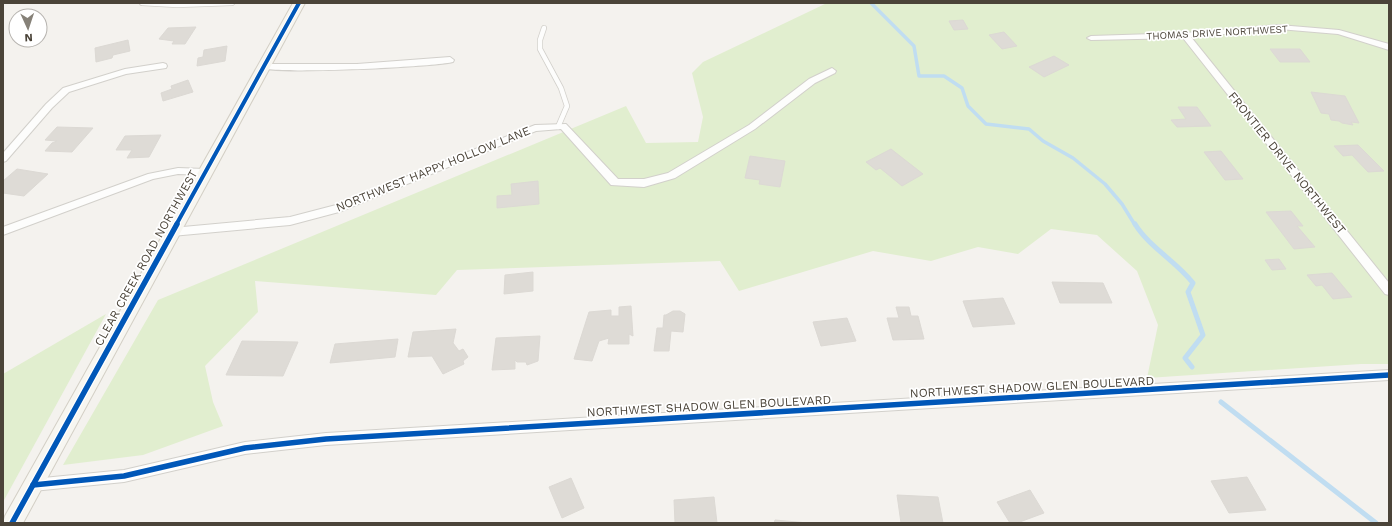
<svg xmlns="http://www.w3.org/2000/svg" width="1392" height="526" font-family="'Work Sans',sans-serif">
	<style>
		.green { fill: #e1eecf }
		.lines { fill: none; stroke-linecap: round; stroke-linejoin: round }
		.stream-far1 { stroke: #c0ddf1; stroke-width: 3.5 }
		.stream { stroke: #c0ddf1; stroke-width: 5 }
		.building { fill: #dedbd6; stroke: #dcd9d4 }
		.lane-casing { stroke: #d2d0cb; stroke-width: 6 }
		.street-casing { stroke: #d2d0cb; stroke-width: 2 }
		.secondary-casing { stroke: #d3cfc5; stroke-width: 2 }
		.lane { stroke: #fdfdfc; stroke-width: 4.5 }
		.street { fill: #fdfdfc; fill-rule: evenodd }
		.secondary { fill: #f7f6f1; fill-rule: evenodd }
		.cycleway-far1-casing { stroke: #fff; stroke-width: 6 }
		.cycleway-casing { stroke: #fff; stroke-width: 8 }
		.cycleway-far1 { stroke: #0057b8; stroke-width: 4 }
		.cycleway { stroke: #0057b8; stroke-width: 5.5 }
		.labels { text-anchor: middle; stroke-width: 3.5; stroke-linejoin: round; paint-order: stroke }
		.far-street-label { font-size: 10px; fill: #4b4439; stroke: #fff }
		.street-label { font-size: 12px; fill: #4b4439; stroke: #fff }
	</style>
	<rect width="100%" height="100%" fill="#f4f2ee"/>
	<g class="green">
		<path d="M827,3H1389V364H1361L1147,378L1158,325L1137,271L1097,235L1051,229L1018,254L978,247L931,261L873,251L739,291L720,261L457,270L436,295L255,281L258,312L205,366L213,402L223,426L143,455L63,465L158,300L626,106L646,143L698,142L703,117L692,73L703,62Z"/>
		<path d="M106,314L3,502V374Z"/>
	</g>
	<g class="lines">
		<path class="stream-far1" d="M871,3L914,46L919,76H944L962,88L968,106L986,124L1029,129L1043,141L1073,158L1105,184L1122,204L1135,225"/>
		<g class="stream">
			<path d="M1135,224C1149,247 1176,261 1193,283L1188,292L1203,335L1185,358L1192,367"/>
			<path d="M1221,402L1376,523"/>
		</g>
	</g>
	<g class="building">
		<path d="M963,20L968,29L954,30L949,21Z"/>
		<path d="M196,27L185,44H172L174,41L159,39L168,28Z"/>
		<path d="M1004,32L1017,46L1002,49L989,35Z"/>
		<path d="M128,40L130,51L113,55L112,58L96,62L95,48Z"/>
		<path d="M227,46L225,61L197,66L198,58L203,57L204,50Z"/>
		<path d="M1270,49H1300L1310,62H1280Z"/>
		<path d="M1054,56L1069,65L1044,77L1029,67Z"/>
		<path d="M188,80L193,92L163,101L161,93L172,89L171,86Z"/>
		<path d="M1311,92L1345,96L1359,123L1351,122L1353,125L1342,123L1339,121L1331,120L1329,114L1321,113Z"/>
		<path d="M1178,107H1197L1211,126L1177,127L1171,120L1186,119Z"/>
		<path d="M57,127L93,128L72,152L45,151L52,143L57,141L45,140Z"/>
		<path d="M161,135L149,157L127,158L132,150H116L125,136Z"/>
		<path d="M1358,145L1384,171L1368,172L1352,155L1343,156L1334,146Z"/>
		<path d="M891,149L923,174L902,186L880,168L876,170L866,162Z"/>
		<path d="M1221,151L1243,179L1225,180L1204,152Z"/>
		<path d="M750,156L785,161L780,187L759,184L760,180L745,178Z"/>
		<path d="M17,169L48,174L24,196L3,193V181Z"/>
		<path d="M538,181L539,204L497,208V196L512,195L511,184Z"/>
		<path d="M1291,211L1303,226H1297L1315,247L1294,249L1266,212Z"/>
		<path d="M1279,259L1286,269L1272,270L1265,260Z"/>
		<path d="M533,272V291L504,294L505,275Z"/>
		<path d="M1332,273L1352,297L1333,299L1322,285L1316,286L1307,275Z"/>
		<path d="M1052,282L1103,283L1112,303H1060Z"/>
		<path d="M1003,298L1015,324L973,327L963,301Z"/>
		<path d="M631,306L633,336L629,334V344H608L609,338L599,341L592,361L574,359L589,312L611,310V316H619V307Z"/>
		<path d="M896,307H909L911,316H918L924,339L893,340L887,318H899Z"/>
		<path d="M673,311H680L685,314L683,332L671,331L669,351H654L657,328H663L664,315H666Z"/>
		<path d="M847,318L856,341L821,346L813,322Z"/>
		<path d="M456,329L453,343L459,351L463,349L468,357L463,361L464,364L443,374L432,356L408,357L413,332Z"/>
		<path d="M540,336L538,361L527,365L526,362H517L515,360V369L492,370L496,338Z"/>
		<path d="M398,339L395,357L330,363L335,344Z"/>
		<path d="M242,341L298,342L283,376L226,375Z"/>
		<path d="M1247,477L1266,510L1229,513L1211,481Z"/>
		<path d="M571,478L584,508L562,518L549,487Z"/>
		<path d="M1030,490L1044,513L1017,523H1010L997,502Z"/>
		<path d="M897,495L938,497L943,523H901Z"/>
		<path d="M714,497L717,523H675L674,500Z"/>
		<path d="M775,520L808,523H774Z"/>
	</g>
	<g class="lines">
		<g class="lane-casing">
			<g id="lane">
				<path d="M142,3L177,5L232,3"/>
				<path d="M544,28L540,40V49L561,88L567,106L558,127"/>
			</g>
		</g>
		<g class="street-casing">
			<g id="street">
				<path d="M1279,25L1339,30L1389,44V50L1338,34L1279,29L1191,37L1389,283V295L1385,294L1183,38L1091,40L1087,38L1091,36L1185,33Z"/>
				<path d="M450,57L454,60L453,62C434,67 267,75 259,67L263,64H357Z"/>
				<path d="M163,63L166,64L167,66L166,68L126,74L69,92L52,108L6,161L3,162V153L46,104L63,88L125,69Z"/>
				<path d="M832,68L836,71L835,73L815,83L755,129L675,178L644,187L611,185L561,129L536,131L339,212L290,225L172,236L168,235L167,232L168,229L172,228L290,217L336,205L535,125L566,124L618,179H644L668,173L749,125L809,79Z"/>
				<path d="M178,168L205,169L210,172L205,175L178,174L153,179L3,235V227L148,174Z"/>
				<path d="M1389,370V380L326,445L245,454L124,482L33,491L28,490L26,485L28,480L33,479L124,470L245,442L326,433Z"/>
			</g>
		</g>
		<g class="secondary-casing">
			<path id="secondary" d="M293,3H305L23,523H3L5,516Z"/>
		</g>
		<use href="#lane" class="lane"/>
		<use href="#street" class="street"/>
		<use href="#secondary" class="secondary"/>
		<g class="cycleway-far1-casing">
			<path id="cycleway-far1" d="M176,225L299,3"/>
		</g>
		<g class="cycleway-casing">
			<g id="cycleway">
				<path d="M33,485L124,476L245,448L326,439L1389,375"/>
				<path d="M12,523L177,224"/>
			</g>
		</g>
		<use href="#cycleway-far1" class="cycleway-far1"/>
		<use href="#cycleway" class="cycleway"/>
	</g>
	<g class="labels">
		<g class="far-street-label">
			<text transform="translate(1217 32) rotate(-3)" y="4">THOMAS DRIVE NORTHWEST</text>
		</g>
		<g class="street-label">
			<text transform="translate(1287 163) rotate(51)" y="4">FRONTIER DRIVE NORTHWEST</text>
			<text transform="translate(433 169) rotate(-22)" y="4">NORTHWEST HAPPY HOLLOW LANE</text>
			<text transform="translate(146 258) rotate(-61)" y="4">CLEAR CREEK ROAD NORTHWEST</text>
			<text transform="translate(1032 387) rotate(-3)" y="4">NORTHWEST SHADOW GLEN BOULEVARD</text>
			<text transform="translate(709 406) rotate(-3)" y="4">NORTHWEST SHADOW GLEN BOULEVARD</text>
		</g>
	</g>
	<rect width="1392" height="526" fill="none" stroke="#4b4439" stroke-width="8"/>
	<g transform="translate(28 28) rotate(177)"><circle r="19" fill="#ffffff" stroke="#b7b4b0"/>
	<path d="M0-3L7 15L0 10L-7 15Z" fill="#868178"/>
	<text y="-6" font-size="11" font-weight="bold" text-anchor="middle" fill="#4b4439">N</text>
	</g>
</svg>
